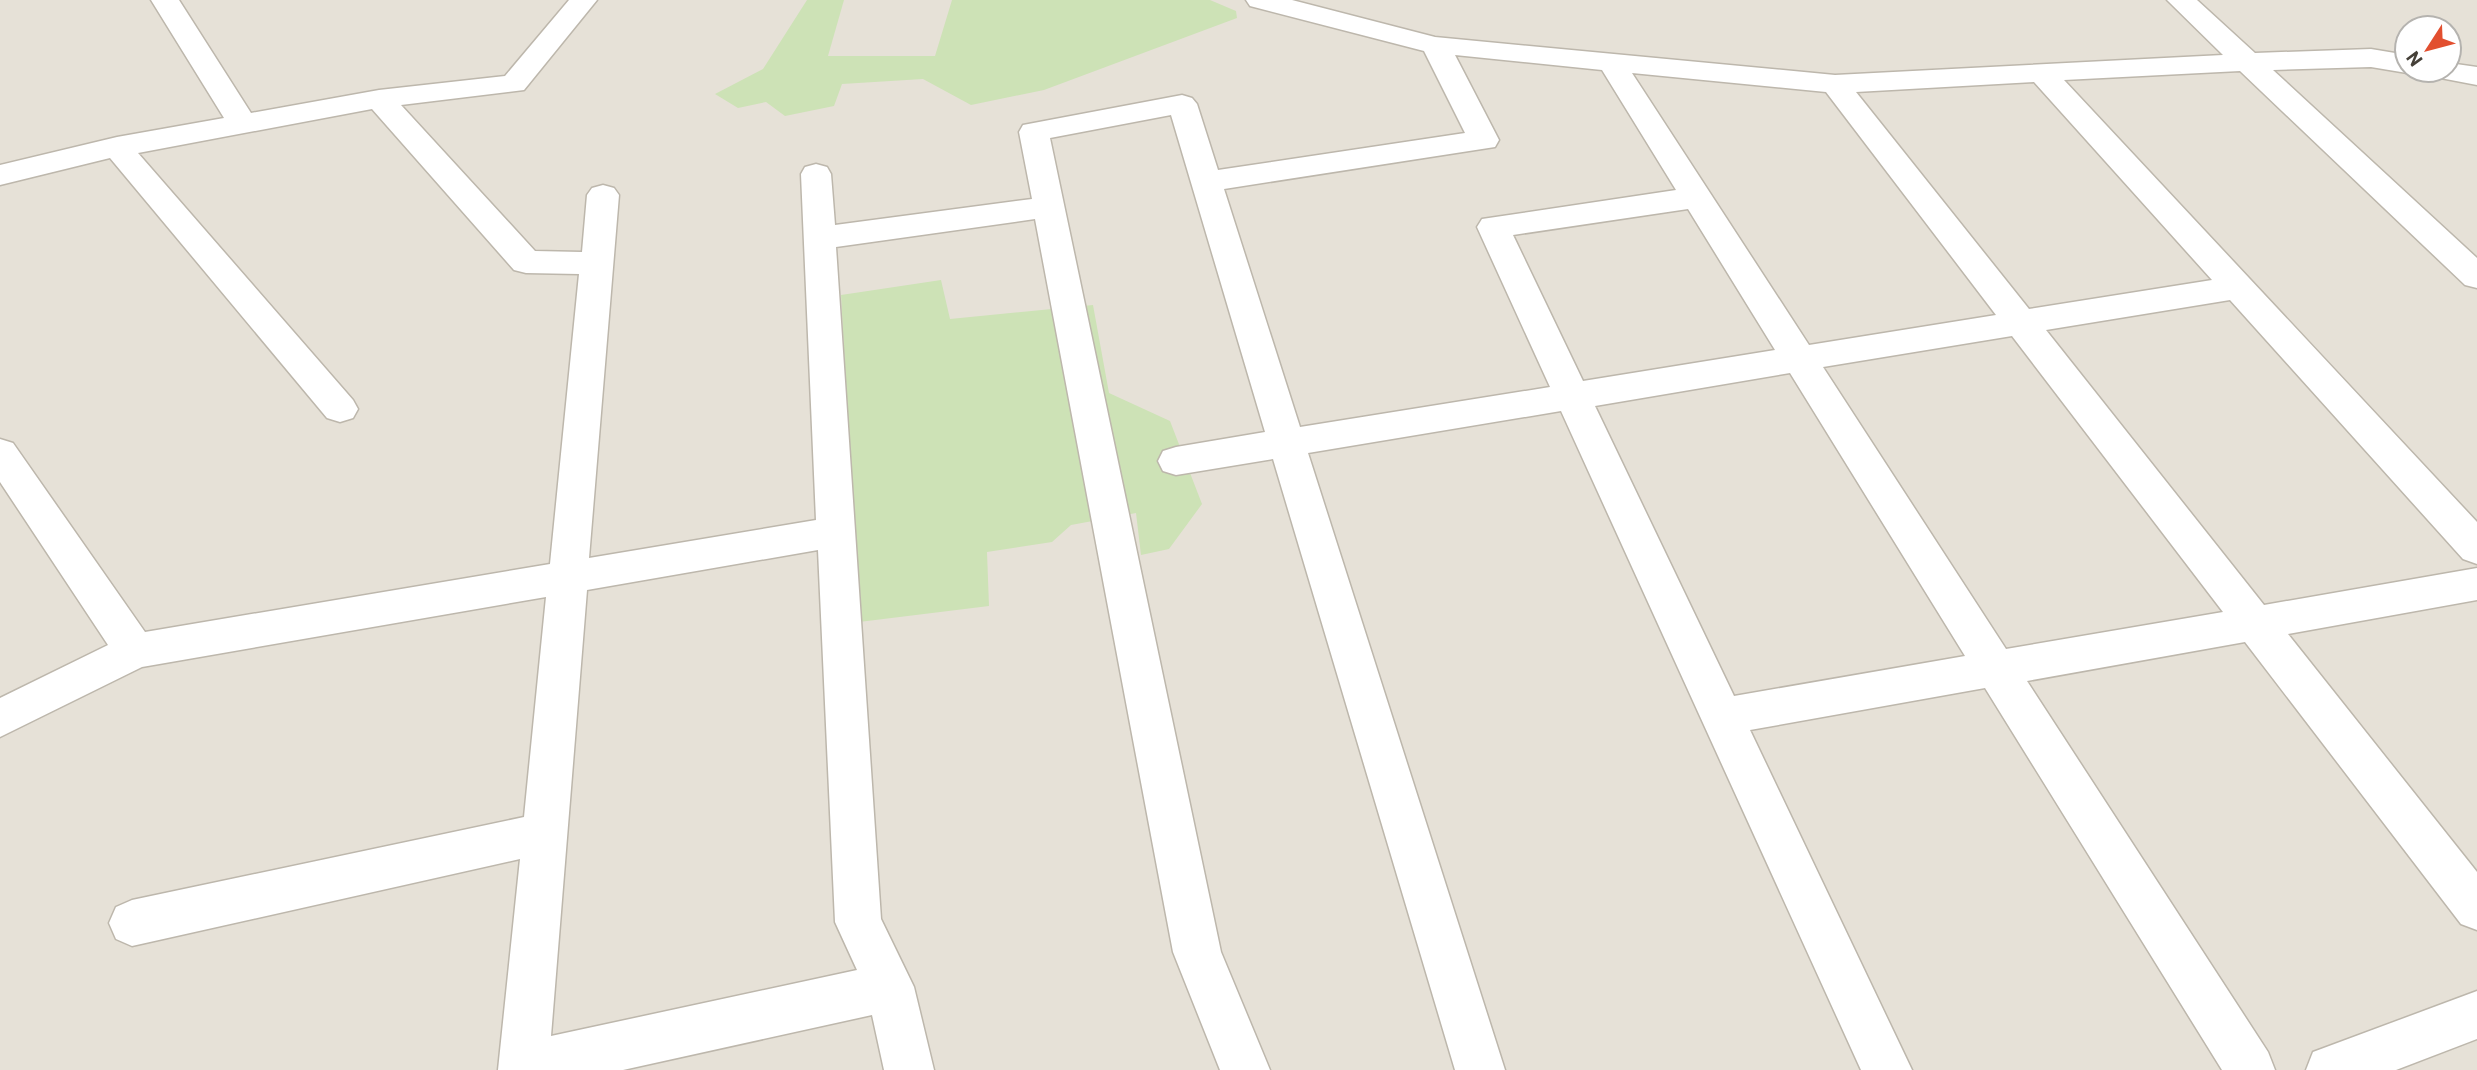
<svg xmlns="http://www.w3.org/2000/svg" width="2477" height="1070" font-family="Barlow,sans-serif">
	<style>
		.residential { fill: #e6e1d7; fill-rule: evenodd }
		.green { fill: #cde2b6 }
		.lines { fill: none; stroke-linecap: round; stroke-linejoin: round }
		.minor-casing { stroke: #bdb7ac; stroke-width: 3 }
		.minor { fill: #fff; fill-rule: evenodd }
	</style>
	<rect width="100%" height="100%" fill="#f2f0e9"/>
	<path class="residential" d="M0,0H2477V1070H0ZM2407,28H2449V70H2407Z"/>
	<g class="green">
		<path d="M807,0H844L828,56H935L952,0H1210L1236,11L1237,18L1044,90L971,105L923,79L842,84L834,106L785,116L766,102L738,108L715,94L763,69Z"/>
		<path d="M941,280L950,319L1093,305L1109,393L1170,421L1202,504L1169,549L1141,555L1136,513L1071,525L1052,542L987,552L989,606L859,622L841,295Z"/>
	</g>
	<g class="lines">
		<g class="minor-casing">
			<g id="minor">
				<path d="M151,0H179L251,113L379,90L505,76L569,0H597L524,90L401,105L535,251L582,252L587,195L592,188L603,185L614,188L619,195L589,558L816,520L801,174L805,167L816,164L827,167L831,174L835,225L1032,199L1019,132L1023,125L1182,95L1192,98L1197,104L1218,170L1465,133L1424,51L1250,6L1246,0H1292L1435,37L1835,75L2223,55L2167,0H2197L2255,53L2371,49L2407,55V70H2417L2407,73L2371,67L2273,70L2477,258V288L2465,285L2240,71L2064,80L2477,522V564L2463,559L2230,300L2046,330L2264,605L2477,568V600L2288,634L2477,872V930L2461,924L2245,642L2027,681L2268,1052L2275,1070H2222L1985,688L1750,730L1912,1070H1861L1561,411L1308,453L1505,1070H1455L1273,459L1176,475L1163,471L1158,461L1163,451L1176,447L1265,432L1171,115L1050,138L1221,952L1270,1070H1220L1173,952L1035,219L836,247L881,919L914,987L934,1070H884L872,1015L623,1070H498L520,859L132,946L116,939L109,923L116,907L132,900L524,817L546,597L142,667L0,737V698L108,645L0,482V439L13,443L145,632L550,564L579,274L526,273L514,270L372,109L138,153L353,400L358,409L353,418L340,422L327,418L110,158L0,185V165L117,137L224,118ZM1455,55L1602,70L1676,190L1482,219L1477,227L1550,387L1300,427L1224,189L1495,147L1499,140ZM1632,73L1826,92L1996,315L1809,345ZM2034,82L2212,280L2029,309L1856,92ZM1688,209L1775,350L1583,381L1513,235ZM2012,336L2223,612L2006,649L1823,367ZM1790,373L1965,656L1734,696L1595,406ZM818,550L835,922L857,970L551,1036L587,590Z"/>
				<path d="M2449,63L2477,67V85L2430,76L2426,70H2449Z"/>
				<path d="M2477,991V1039L2396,1070H2306L2313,1052Z"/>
			</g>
		</g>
		<use href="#minor" class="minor"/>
	</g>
	<g transform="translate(2428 49) rotate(234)"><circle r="33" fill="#ffffff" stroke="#b5b3af" stroke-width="2"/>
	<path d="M0-5L12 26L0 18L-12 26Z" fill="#e24f2f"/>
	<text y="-10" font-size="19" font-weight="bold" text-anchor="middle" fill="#454038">N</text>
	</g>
</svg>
